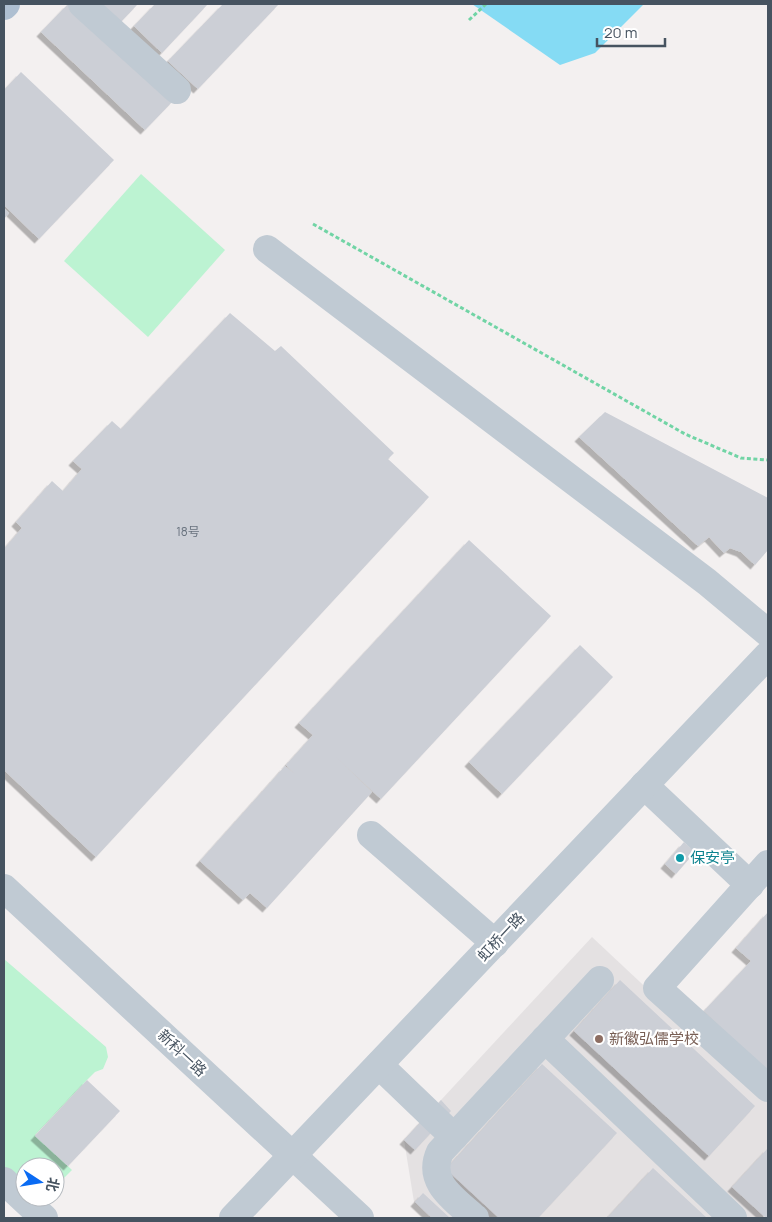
<svg xmlns="http://www.w3.org/2000/svg" width="772" height="1222" font-family="Manrope,'Noto Sans SC',sans-serif">
	<style>
		.education { fill: #e4e1e2 }
		.green { fill: #bcf3d2 }
		.water { fill: #85dbf4 }
		.building { fill: #cccfd6; filter: url(#shadow) }
		.lines { fill: none; stroke-linecap: round; stroke-linejoin: round }
		.path { stroke: #71d4a5; stroke-width: 3; stroke-dasharray: 4 2.5; stroke-linecap: butt }
		.minor { stroke: #c0cad3; stroke-width: 28 }
		.major { stroke: #aebfd1; stroke-width: 28 }
		.culture-dot { fill: #0f9aa8; stroke: #fff; stroke-width: 2 }
		.education-dot { fill: #8d6e63; stroke: #fff; stroke-width: 2 }
		.labels { text-anchor: middle; stroke-width: 4.5; stroke-linejoin: round; paint-order: stroke }
		.number-label { font-size: 12px; fill: #68727e }
		.culture-label { font-size: 15px; fill: #0d838f; stroke: #fff; text-anchor: start }
		.street-label { font-size: 15px; fill: #465360; stroke: #fff }
		.education-label { font-size: 15px; fill: #785e54; stroke: #fff; text-anchor: start }
	</style>
	<defs>
		<filter id="shadow"><feDropShadow dx="-4.5" dy="4.5" stdDeviation="0" flood-color="#0004"/></filter>
	</defs>
	<rect width="100%" height="100%" fill="#f3f0f0"/>
	<path class="education" d="M592,937L768,1102V1218H432L414,1202L404,1140Z"/>
	<g class="green">
		<path d="M141,174L225,250L148,337L64,261Z"/>
		<path d="M4,959L106,1047L108,1057L103,1069L95,1072L87,1080L35,1135L72,1170L55,1187V1167H25V1190L4,1170Z"/>
	</g>
	<path class="water" d="M472,4H644L595,53L560,65Z"/>
	<g class="building">
		<path d="M68,4H72L174,100L145,130L41,32Z"/>
		<path d="M93,4H138L117,26Z"/>
		<path d="M155,4H208L162,53L134,26Z"/>
		<path d="M223,4H279L198,89L168,61Z"/>
		<path d="M21,72L114,160L39,239L4,205V90Z"/>
		<path d="M4,208L9,213L4,219Z"/>
		<path d="M230,313L275,351L281,346L394,453L388,459L429,497L96,857L4,770V549L22,528L16,522L52,481L63,491L82,469L73,461L112,421L121,429Z"/>
		<path d="M605,412L768,498V550L755,565L741,552L730,548L724,553L709,537L698,546L579,437Z"/>
		<path d="M469,540L551,616L381,799L336,757L372,792L267,908L250,893L243,900L200,861L285,766L295,774L286,765L313,735L299,723Z"/>
		<path d="M580,645L613,677L502,794L469,762Z"/>
		<path d="M684,842L695,852L676,874L665,864Z"/>
		<path d="M768,912V1072L704,1011L751,961L736,948Z"/>
		<path d="M620,980L755,1106L709,1156L574,1031Z"/>
		<path d="M542,1064L617,1133L538,1218H499L446,1169Z"/>
		<path d="M87,1080L120,1111L68,1166L35,1136Z"/>
		<path d="M441,1100L451,1111L415,1150L404,1140Z"/>
		<path d="M768,1148V1218H766L732,1187Z"/>
		<path d="M653,1168L707,1218H607Z"/>
		<path d="M423,1193L450,1218H432L415,1202Z"/>
	</g>
	<g class="lines">
		<g class="path">
			<path d="M469,20L486,4"/>
			<path d="M313,224L685,434L741,458L768,460"/>
		</g>
		<g class="minor">
			<path d="M82,4L177,90"/>
			<path d="M267,249L707,582L768,633"/>
			<path d="M644,785L750,885"/>
			<path d="M371,835L495,943"/>
			<path d="M768,864L657,988L768,1088"/>
			<path d="M4,888L360,1218"/>
			<path d="M545,1039L733,1218"/>
			<path d="M379,1065L454,1137"/>
			<path d="M4,1181L44,1218"/>
			<path d="M233,1218L768,655"/>
			<path d="M475,1218C454,1199 426,1182 440,1152L600,980"/>
		</g>
		<path class="major" d="M4,6L6,4"/>
	</g>
	<circle class="culture-dot" cx="680" cy="858" r="5"/>
	<circle class="education-dot" cx="599" cy="1039" r="5"/>
	<g class="labels">
		<g class="number-label">
			<text x="188" y="536">18号</text>
		</g>
		<g class="culture-label">
			<text x="690" y="863">保安亭</text>
		</g>
		<g class="street-label">
			<text transform="translate(501 937) rotate(-47)" y="5">虹桥一路</text>
			<text transform="translate(182 1053) rotate(43)" y="5">新科一路</text>
		</g>
		<g class="education-label">
			<text x="609" y="1044">新徽弘儒学校</text>
		</g>
	</g>
	<rect width="772" height="1222" fill="none" stroke="#465360" stroke-width="10"/>
	<g transform="translate(40 1182) rotate(102)"><circle r="24" fill="#ffffff" stroke="#b5babf"/>
	<path d="M0-4L9 19L0 12L-9 19Z" fill="#0a6bf3"/>
	<text y="-8" font-size="14" font-weight="bold" text-anchor="middle" fill="#465360">北</text>
	</g>
	<path d="M597 38v8h68v-8" fill="none" stroke="#465360" stroke-width="2.5"/>
	<text x="604" y="38" font-size="15" fill="#465360" stroke="#ffffff" stroke-width="4" paint-order="stroke">20 m</text>
</svg>
